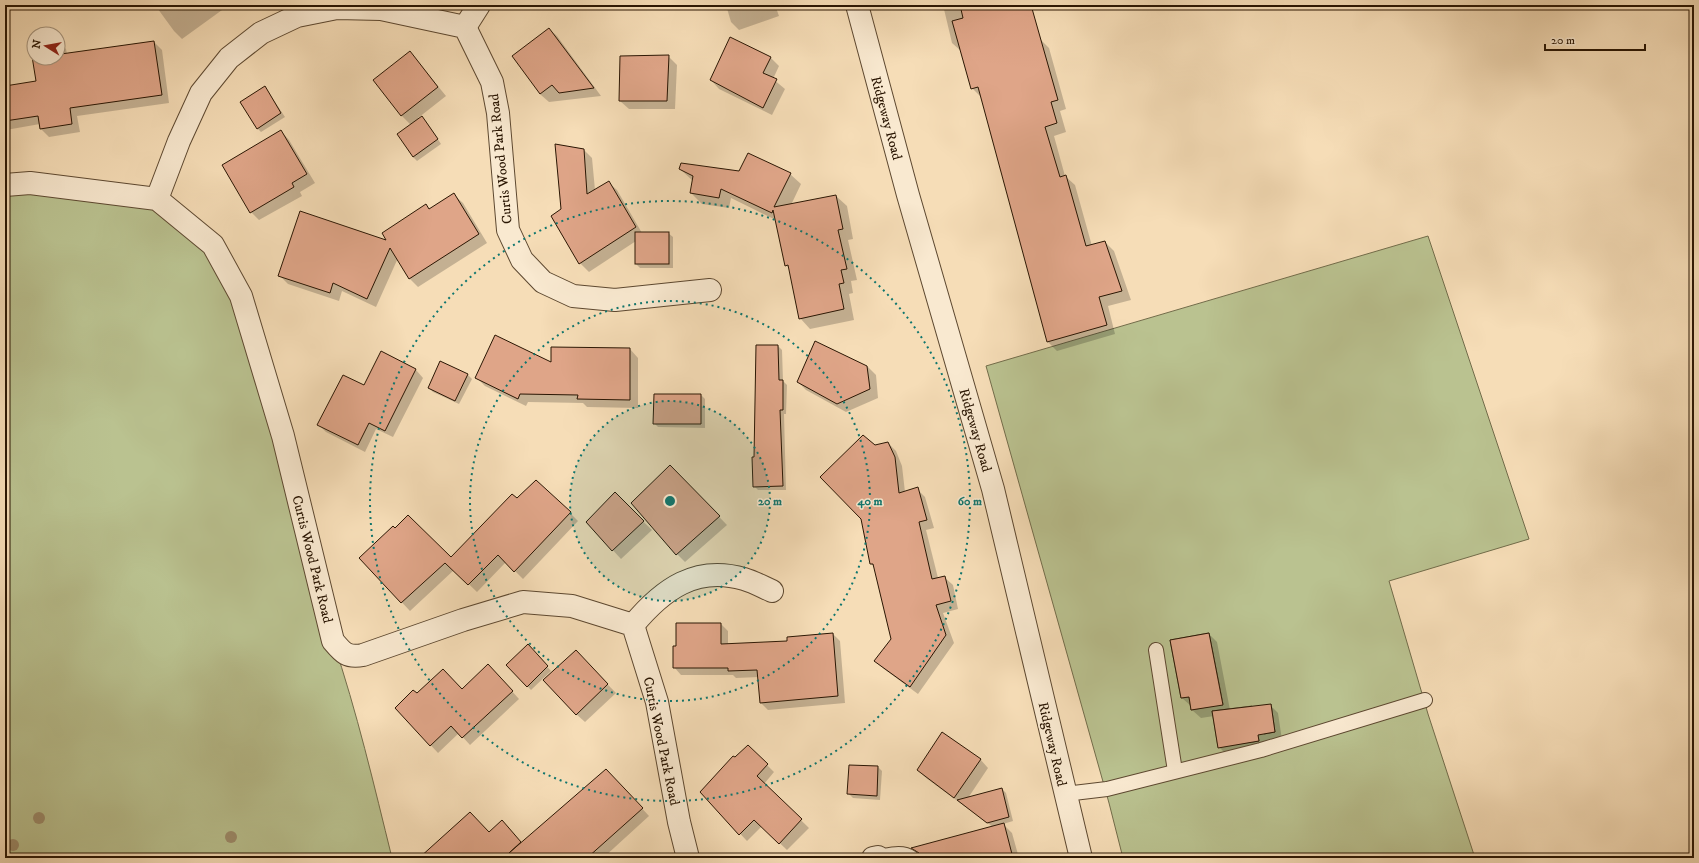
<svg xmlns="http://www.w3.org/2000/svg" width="1699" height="863" font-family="'IM FELL DW Pica',serif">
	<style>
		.green { fill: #bac290; stroke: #726c4a; fill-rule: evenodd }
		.shadow { fill: #0003 }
		.building { fill: #dfa588; stroke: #2a1603 }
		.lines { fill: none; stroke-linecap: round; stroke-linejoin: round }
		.service-casing { stroke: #5d4830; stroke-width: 16 }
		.minor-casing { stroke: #5d4830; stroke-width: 24 }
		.service { stroke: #f9e9d0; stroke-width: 14 }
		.minor { stroke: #f9e9d0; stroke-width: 22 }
		.tree { fill: #9d8c6b }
		.ring { fill: none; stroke: #0f766e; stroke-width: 2; stroke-dasharray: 2 4 }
		.labels { text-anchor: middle; stroke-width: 3; stroke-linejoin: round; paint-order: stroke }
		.street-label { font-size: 14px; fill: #2a1603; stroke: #f9e9d0 }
		.centre { fill: #0f766e; stroke: #f9e9d0; stroke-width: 2 }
		.ring-label { font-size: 12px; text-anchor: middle; font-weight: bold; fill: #0f766e; stroke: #f9e9d0; stroke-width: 3; stroke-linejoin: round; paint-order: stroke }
	</style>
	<rect width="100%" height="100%" fill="#f6ddb7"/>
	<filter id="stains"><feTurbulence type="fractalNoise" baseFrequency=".005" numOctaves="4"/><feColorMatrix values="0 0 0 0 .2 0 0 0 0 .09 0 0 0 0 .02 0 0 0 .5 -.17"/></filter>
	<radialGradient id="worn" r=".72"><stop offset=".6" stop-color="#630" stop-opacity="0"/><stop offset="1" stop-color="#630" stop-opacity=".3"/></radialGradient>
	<g class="green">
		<path d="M5,185L157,199L213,245L241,296L333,641C357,712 374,785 392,858H5Z"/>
		<path d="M1428,236L1529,539L1389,581L1428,714L1475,858H1123L1109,803L986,366ZM1209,633L1223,704L1191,710L1189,697L1181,698L1170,640ZM1271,704L1275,732L1264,734ZM1252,706L1259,741L1218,747L1212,711Z"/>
	</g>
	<g class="shadow">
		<path d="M155,5H233L230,7L229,5L182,39L174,31Z"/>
		<path d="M726,5H775L779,16L739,30L731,22Z"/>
		<path d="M943,5H1029L1040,39L1049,48L1066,109L1060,111L1066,132L1054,136L1065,176L1075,185L1092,246L1105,242L1114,251L1131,300L1108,306L1115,334L1057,351L1048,342L982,98L972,88L962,52L952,43Z"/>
		<path d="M549,29L557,36L601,96L549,102L541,95L513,56Z"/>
		<path d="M58,41L66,49L67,54L154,42L162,50L169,103L77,116L80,132L49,137L41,129L40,124L6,130L5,87L37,82L31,45L34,44V58H58Z"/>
		<path d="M410,52L446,96L418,118L419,120L422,117L426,121L441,144L417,161L413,157L411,125L402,116L375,80Z"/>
		<path d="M668,56L677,65L675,109H629L620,101Z"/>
		<path d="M770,57L779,66L773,79L785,89L772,115L719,89L711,80Z"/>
		<path d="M265,87L285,117L261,132L257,128Z"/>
		<path d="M281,131L289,140L315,183L300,192L302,196L259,220L251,212Z"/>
		<path d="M584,150L592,158L595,190L608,182L617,190L642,233H668L673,237V268H640L636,264V241L589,272L580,263L552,216L562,210Z"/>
		<path d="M680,169L790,174L801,184L791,205L836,196L847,206L853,239L848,240L857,280L851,281L853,293L849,294L854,320L810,329L800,318L790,269L786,265L776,220L731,198L729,208L702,204L691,193L693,181Z"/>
		<path d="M454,195L463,203L487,243L418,287L410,279L398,258L376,307L342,291L339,301L288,284L280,276L388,242L430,210Z"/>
		<path d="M778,346L782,350L783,381L787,385L786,414H784L786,490H758L754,486L755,458Z"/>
		<path d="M630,349L638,358V408L587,407L583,403L528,402L526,406L485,386L476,377Z"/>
		<path d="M382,353L416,370L423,378L393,437L376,429L365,452L326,432L319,425L364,386Z"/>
		<path d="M441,362L468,375L472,379L459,404L433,392L429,388Z"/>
		<path d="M867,366L876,375L878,398L846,412L806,390L798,382Z"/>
		<path d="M655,395H701L705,399V428L658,427L654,423Z"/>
		<path d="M888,443L896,451L902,466L905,492L917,489L925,497L934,528L926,530L938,578L944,577L953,585L958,609L943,613L954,643L918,694L884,669L876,661L892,639L875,567L871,564L874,446Z"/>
		<path d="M670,466L727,525L685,562L677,554Z"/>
		<path d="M615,494L652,530L621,559L587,522Z"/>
		<path d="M517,500L570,513L578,521L523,579L506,562L477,592L454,570L410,611L360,558H451Z"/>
		<path d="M721,624L728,631V645L788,642L833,634L840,641L845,703L768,710L761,703L759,677L736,678L733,675H681L674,667L677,647Z"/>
		<path d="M1209,634L1217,642L1230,710L1270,705L1278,713L1282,740L1227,755L1219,747L1214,716L1201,718L1192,710L1191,706L1182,698Z"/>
		<path d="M528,646L551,671L531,690L507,665Z"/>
		<path d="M576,652L616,693L585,722L576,714Z"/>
		<path d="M495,672L519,699L470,745L459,733L438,753L396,708L417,695L462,690Z"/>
		<path d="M980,759L988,768L968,798L1002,789L1006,793L1013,821L1003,824L1012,833L1019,858H959L993,827L926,778L918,770Z"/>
		<path d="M767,765L774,772L764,784L809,828L787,850L762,826L747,841L701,792Z"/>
		<path d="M878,767L882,771L880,800L853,798L848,793Z"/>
		<path d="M614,778L649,816L603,858H446L490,833L510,830L522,844Z"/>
	</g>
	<g class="building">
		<path d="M960,5H1031L1058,100L1051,102L1057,123L1045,127L1060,177L1066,175L1086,246L1105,241L1122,291L1099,297L1107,325L1047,342L978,87L971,89L952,21L963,18Z"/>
		<path d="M549,28L594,88L559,93L552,85L540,94L512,56Z"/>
		<path d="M730,37L771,57L763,73L777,79L763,108L710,80Z"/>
		<path d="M58,40L61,54L154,41L162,95L70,108L72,124L40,129L38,116L5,121V86L36,81L30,44L34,43V58H58Z"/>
		<path d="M410,51L438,87L401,116L373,80Z"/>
		<path d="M669,55L667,101H619L620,56Z"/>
		<path d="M265,86L281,113L257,129L240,102Z"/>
		<path d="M422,116L438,139L413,157L397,134Z"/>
		<path d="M281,130L307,174L292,183L294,187L250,213L222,165Z"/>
		<path d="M555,144L584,149L587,194L609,181L636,227L579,264L551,216L561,209Z"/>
		<path d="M748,153L791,173L774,207L836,195L843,229L838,230L847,269L841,270L844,283L839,284L844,309L799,319L788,265L785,266L773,210L772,213L721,189L719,198L690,193L693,176L679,169L681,163L739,171Z"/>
		<path d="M454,193L479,234L409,279L390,248L367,299L333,283L330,293L278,276L300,211L386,240L382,233L426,204L429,209Z"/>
		<rect x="635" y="232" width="34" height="32"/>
		<path d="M495,335L551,362V347L630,348V400L577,399L578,395L520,394L518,399L475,378Z"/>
		<path d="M815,341L867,366L870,389L837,404L797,382Z"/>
		<path d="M756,345H778L779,380H783V410H780L783,486L753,487L752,457H754Z"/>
		<path d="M381,351L416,369L385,431L369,423L358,445L317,425L343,375L364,385Z"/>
		<path d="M440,361L468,374L455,401L428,388Z"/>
		<path d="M654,394H701V424H653Z"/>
		<path d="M863,435L875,445L888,442L895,457L899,493L918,487L927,520L919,522L932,579L945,576L951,601L936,605L946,635L910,687L874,661L891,639L873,564H870L861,519L820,477Z"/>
		<path d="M670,465L720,516L676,555L631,503Z"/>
		<path d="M536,480L571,512L514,572L498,555L468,585L445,563L401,603L359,558L393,526L395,528L408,515L451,557L512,494L517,498Z"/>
		<path d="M615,492L644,521L612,551L586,522Z"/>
		<path d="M676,623H721V644L787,641V637L833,633L838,696L760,703L757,670L728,671V668H673V646H676Z"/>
		<path d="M1209,633L1223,705L1191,710L1189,697L1181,698L1170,640Z"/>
		<path d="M528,644L548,666L527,687L506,665Z"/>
		<path d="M576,650L608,684L576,715L543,680Z"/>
		<path d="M488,664L513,691L462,738L451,726L430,746L395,708L413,690L417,693L443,669L462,689Z"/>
		<path d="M1271,704L1275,732L1258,735L1259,741L1218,748L1212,711Z"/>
		<path d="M942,732L981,759L954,798L917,770Z"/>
		<path d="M748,745L768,764L757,776L802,819L779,844L754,820L739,835L700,792L733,756L735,757Z"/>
		<path d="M849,765L878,766L877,796L847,794Z"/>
		<path d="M606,769L643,808L587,858H419L470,812L489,832L502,820L521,842L509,853Z"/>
		<path d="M1002,788L1009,817L987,823L957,800Z"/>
		<path d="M1004,823L1013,858H920L919,853L911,848Z"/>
	</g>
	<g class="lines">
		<g class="service-casing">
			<g id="service">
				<path d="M1156,650L1175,771"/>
				<path d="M1065,794L1107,789L1261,750L1425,700"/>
				<path d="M878,857C890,855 902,851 912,858"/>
			</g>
		</g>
		<g class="minor-casing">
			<g id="minor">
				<path d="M857,5L908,195L993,489L1081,858"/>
				<path d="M465,27L479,5"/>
				<path d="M5,185L30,183L157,199L213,245L241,296L283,436L333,641C343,653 347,658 363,655L463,620L523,602L572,606L633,625L657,702L679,822L688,858"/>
				<path d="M157,199L179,141L201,93L229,58L261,33L297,16L337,8L381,9L465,27L492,82L498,113L508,230L522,260L543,282L573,296L615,300L710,290"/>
				<path d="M633,625C663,589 696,565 744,579C754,582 763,587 772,591"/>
				<path d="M873,858L878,857"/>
			</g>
		</g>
		<use href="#service" class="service"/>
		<use href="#minor" class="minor"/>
	</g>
	<g class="tree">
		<circle cx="39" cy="818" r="6"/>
		<circle cx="231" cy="837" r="6"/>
		<circle cx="13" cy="845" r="6"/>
	</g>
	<circle cx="670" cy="501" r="100" fill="#0f766e" fill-opacity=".12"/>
	<g class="ring">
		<circle cx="670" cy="501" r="100"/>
		<circle cx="670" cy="501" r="200"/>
		<circle cx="670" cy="501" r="300"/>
	</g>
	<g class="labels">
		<g class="street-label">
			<text transform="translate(887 118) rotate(75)" y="5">Ridgeway Road</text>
			<text transform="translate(500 159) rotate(-96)" y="5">Curtis Wood Park Road</text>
			<text transform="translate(976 430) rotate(74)" y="5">Ridgeway Road</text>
			<text transform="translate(313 559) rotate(76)" y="5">Curtis Wood Park Road</text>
			<text transform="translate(662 741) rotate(78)" y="5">Curtis Wood Park Road</text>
			<text transform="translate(1053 744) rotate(77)" y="5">Ridgeway Road</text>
		</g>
	</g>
	<circle cx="670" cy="501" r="6" class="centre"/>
	<g class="ring-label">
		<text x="770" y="505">20 m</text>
		<text x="870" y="505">40 m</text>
		<text x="970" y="505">60 m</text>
	</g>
	<rect width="1699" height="863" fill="none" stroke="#f6ddb7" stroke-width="20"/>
	<rect x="6" y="6" width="1687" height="851" fill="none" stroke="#2a1603" stroke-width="2"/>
	<rect x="10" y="10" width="1679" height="843" fill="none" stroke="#2a1603"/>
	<g transform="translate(46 46) rotate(281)"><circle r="19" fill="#f9e9d0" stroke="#a6957e"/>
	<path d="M0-3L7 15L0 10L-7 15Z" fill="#8f2418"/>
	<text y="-6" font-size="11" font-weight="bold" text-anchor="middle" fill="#2a1603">N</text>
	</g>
	<path d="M1545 44v6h100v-6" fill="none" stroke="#2a1603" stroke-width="2"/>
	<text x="1551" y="44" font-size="12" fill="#2a1603" stroke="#f9e9d0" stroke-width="3" paint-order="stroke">20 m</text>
	<rect width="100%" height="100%" filter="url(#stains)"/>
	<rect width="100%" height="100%" fill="url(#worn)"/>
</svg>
